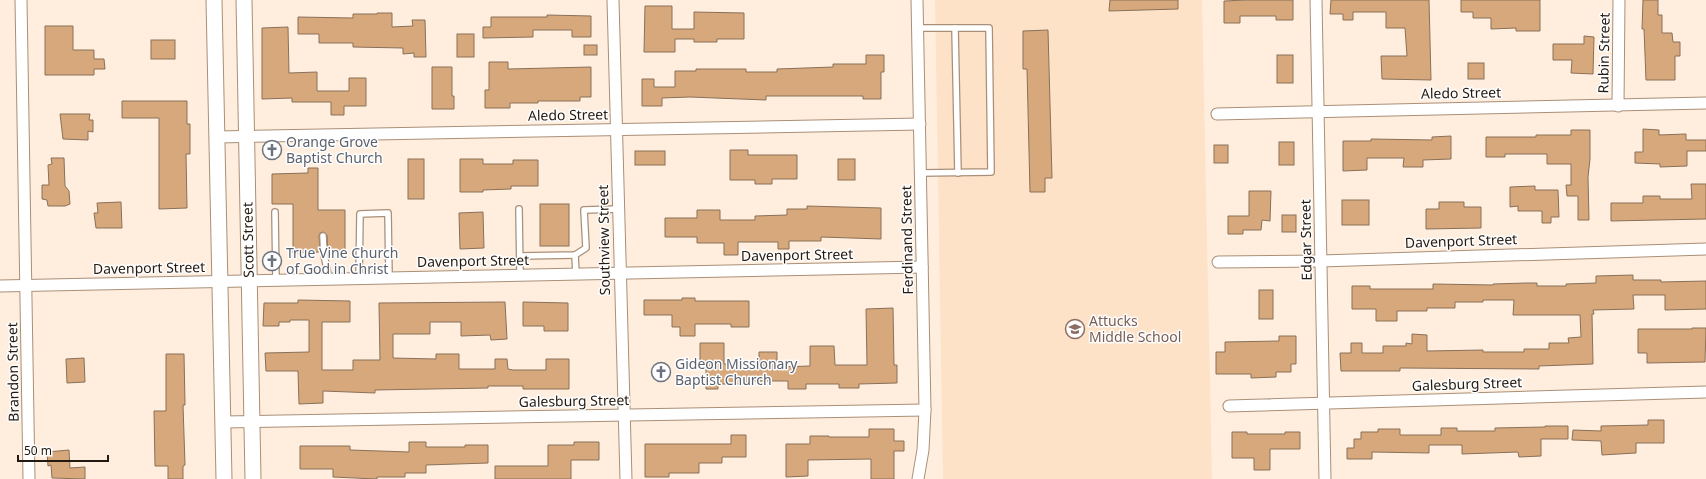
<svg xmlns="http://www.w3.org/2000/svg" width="1706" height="479" font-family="'Noto Sans',sans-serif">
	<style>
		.built { fill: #fde2c8 }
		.building { fill: #d7a87c; stroke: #897059 }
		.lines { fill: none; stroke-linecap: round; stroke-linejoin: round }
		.service-casing { stroke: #a98f77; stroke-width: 8 }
		.minor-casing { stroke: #a98f77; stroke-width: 13 }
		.secondary-casing { stroke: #a98f77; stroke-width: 17 }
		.service { stroke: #fff; stroke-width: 5.5 }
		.minor { stroke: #fff; stroke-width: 11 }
		.secondary { stroke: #fff; stroke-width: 15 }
		.labels { text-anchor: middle; stroke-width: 3; stroke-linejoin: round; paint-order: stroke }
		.street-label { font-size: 14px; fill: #231910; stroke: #fefefe }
		.worship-label { font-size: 14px; fill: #5b616d; stroke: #fefefe; text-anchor: start }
		.education-label { font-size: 14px; fill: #785e54; stroke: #fefefe; text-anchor: start }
	</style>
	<rect width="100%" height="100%" fill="#ffeede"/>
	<path class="built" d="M935,0H1202L1212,479H943Z"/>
	<g class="building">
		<path d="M1110,0H1178V9L1109,11Z"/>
		<path d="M1245,0H1293V20H1276V16H1240V23H1224V1Z"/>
		<path d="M1331,0H1429L1431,80L1382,79L1381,56H1407L1405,28H1386V12H1353V20H1343V14H1330Z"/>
		<path d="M1461,0H1540V31H1516V28L1491,29V18H1473V12H1461Z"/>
		<path d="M1643,0H1658V15H1662V33H1672L1673,42H1680V56H1675V80H1646L1644,29H1642Z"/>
		<path d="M645,6H672V29H694V12L744,13V39H717V42H694V39H675V52H644Z"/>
		<path d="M377,13H392V27L413,26L412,20H425L426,57H414V53L403,54V48L353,47V43H319V34H298V17L353,18V14H377Z"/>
		<path d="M547,15L591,16V37H572V30H533V37L483,38V27H491V17H547Z"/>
		<path d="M45,26H73V50H94V59H104L105,69H94V75H45Z"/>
		<path d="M288,27L289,73L317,72V91H349V78H366V106H344V115H331V102H292V98L262,99V28Z"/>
		<path d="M1048,30L1052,178H1045V192H1030L1027,69H1023V31Z"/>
		<rect x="457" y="34" width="17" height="23"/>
		<path d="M1584,36L1594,37L1593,74L1571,73L1572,60H1553V44H1584Z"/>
		<rect x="151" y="40" width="24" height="19"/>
		<rect x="584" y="45" width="13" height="10"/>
		<path d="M866,55H884V72H881V99H863V96H766V100L690,97L662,98V106H642V79H654V87H675V71H696V69H746V72H777V69L833,67V64H866Z"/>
		<rect x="1277" y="55" width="16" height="28"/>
		<path d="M489,62H508V69L591,67V97H580V101H538V103H510V108H485V90H489Z"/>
		<rect x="1468" y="63" width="16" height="16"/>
		<path d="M432,67H452V96H454V109H432Z"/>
		<path d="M122,101H187V124H190V154H186L187,208L159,209V118H122Z"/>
		<path d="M60,114H90L89,120H93V132L88,131V140L63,139Z"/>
		<path d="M1643,129L1659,130V135L1686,134V140H1706V151H1687V166L1660,167V164L1635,163V152H1643Z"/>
		<path d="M1571,130H1590V159L1588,177L1589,220H1578V196H1567L1566,185H1571V164H1547V154H1505V157H1486V137H1536V135H1571Z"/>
		<path d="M1451,136V159L1423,160V167H1403L1404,158H1367V170L1343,171V141H1371V139L1432,140V137Z"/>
		<rect x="1279" y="142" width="15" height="23"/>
		<rect x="1214" y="145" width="14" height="18"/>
		<path d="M730,150H748V155H797V179H772V184H755V180H730Z"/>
		<rect x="635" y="151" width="30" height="14"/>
		<path d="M51,158H64L65,186L69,191L70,204L65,206H48L47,200L42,199V185H49L48,165L52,164Z"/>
		<rect x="408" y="159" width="16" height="40"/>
		<path d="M460,159H483V164H513V160H538V186H511V189L483,190V192H460Z"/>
		<rect x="838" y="159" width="17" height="21"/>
		<path d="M308,168H318V210H345V252H328L327,235L323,232L320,233L319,236L320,252L293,253V204H272V174L308,173Z"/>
		<path d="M1691,184H1706V219L1611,221V203H1643V196H1660V199H1692Z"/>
		<path d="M1535,186V190H1558L1559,217H1551V223H1542V211H1518V206L1510,207V187Z"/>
		<path d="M1249,191H1271L1270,221L1262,220L1261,230H1243V234H1228V216H1249Z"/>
		<rect x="1342" y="200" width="27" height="25"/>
		<path d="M121,202L122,228H96L94,213H98L97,203Z"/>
		<path d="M1439,202H1464V207H1481V228L1426,229V209H1439Z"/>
		<rect x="540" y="204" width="29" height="42"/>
		<path d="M807,206L881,208V239L821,237V241H789V249H778V242H738V255H724V243H697V237H665V218H697V210H720V220H755V216L787,215V209H807Z"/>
		<path d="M483,212L484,248L460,249L459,213Z"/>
		<rect x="1282" y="215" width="14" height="17"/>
		<path d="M1633,275V280H1661V282L1706,281V309L1665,310V295H1633L1634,309L1593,310L1594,314H1592L1593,364L1539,366V369L1400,368V371H1341L1340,353H1351V343H1362V353H1383V346H1406V343L1412,344V334L1427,335V351L1483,350V352H1524V349H1549V343H1569L1568,338L1581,337L1580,315H1513L1514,300H1483V302H1455V308H1427V311H1397V321H1376V309H1352V286H1370V289H1433V284L1493,285V284L1526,283H1537V286H1566V284L1596,283V276Z"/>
		<rect x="1259" y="290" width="14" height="29"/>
		<path d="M682,298H695V301H749V327H731V324H695V336H680V327H672V315H644V300H682Z"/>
		<path d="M298,300L350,301V322H322V370H353V360H380L379,303L505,302L507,339L491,340L490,335L461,336V322H430V334H393V358L436,359V354H459V369H495V359H507L508,369L513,370H546V359H569V389H523V386H488V388L375,390V393L323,391V403L299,404L298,371H266L265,353L309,352V320H290V322H279V326H263L264,303H298Z"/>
		<path d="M523,302L568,303V331H544V326H523Z"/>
		<path d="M893,308L894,365H897V383L859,384V388H839V384H806V389H788V381H750V384H718V389H706V367H700V343H724V364H759V352H777V367L810,366V346H834L835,365H867L866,309Z"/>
		<path d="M1692,328H1706L1705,362L1647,363V353H1638V329H1692Z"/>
		<path d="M1279,336H1296V364H1291V372H1276V377L1251,378V374H1216V352H1225V342L1279,341Z"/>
		<path d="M166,354H184L185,405H183L185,465L183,466V479H168V466H155L154,411H166Z"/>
		<path d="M84,358L85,382L67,383L66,359Z"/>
		<path d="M1648,420H1664V443H1636V453L1602,455L1601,441L1572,440L1573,430L1601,431V426L1648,425Z"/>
		<path d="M1545,426H1568V439H1541V456L1519,457L1518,452L1462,454V445H1429V453L1372,452V459H1347V448H1354V439H1361V432H1378V429H1400V435H1441V428H1457V431H1495V428L1545,427Z"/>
		<path d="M869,429H894V441H904V451H894V479H871V459L808,460V476L786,477V444H810V436H829V437H869Z"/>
		<path d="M1232,432H1247V434H1285V432H1300V449H1270V470H1254V458H1232Z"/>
		<path d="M731,435H746V457H722V463H699V473H669V477H645V444H731Z"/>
		<path d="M409,442H426V447H465V445H488V463L426,465V473H405V477H377V479L333,477V469H300V446H350V450L409,452Z"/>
		<path d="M574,442H599V460H571V479H495V466H548V445H574Z"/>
		<path d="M69,450L70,468L85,467V479L52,478L51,465L48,466L47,452Z"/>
	</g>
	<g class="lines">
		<g class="service-casing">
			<g id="service">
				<path d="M917,28H989L991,172L920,173"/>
				<path d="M955,28L958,173"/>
				<path d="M519,209L520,275"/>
				<path d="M275,212L276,280"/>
				<path d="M323,236L324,255L329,279"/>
				<path d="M575,255L576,274"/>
				<path d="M520,256L575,255L586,248L584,210L619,209"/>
				<path d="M359,278L360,214L388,213L389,278"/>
			</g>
		</g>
		<g class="minor-casing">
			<g id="minor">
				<path d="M21,0L29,479"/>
				<path d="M613,0L626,479"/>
				<path d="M917,0L925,410L923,450L918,479"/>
				<path d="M1316,0L1325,479"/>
				<path d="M1618,106L1619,0"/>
				<path d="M1217,114L1706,103"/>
				<path d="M217,137L920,124"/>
				<path d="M1218,262L1321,261L1706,249"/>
				<path d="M0,286L922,267"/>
				<path d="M1229,406L1706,392"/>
				<path d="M222,422L925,410"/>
			</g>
		</g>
		<g class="secondary-casing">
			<g id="secondary">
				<path d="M214,0L224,479"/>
				<path d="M244,0L253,479"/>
			</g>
		</g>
		<use href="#service" class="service"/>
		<use href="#minor" class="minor"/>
		<use href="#secondary" class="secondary"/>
	</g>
	<defs>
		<g id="church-ring" transform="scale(1)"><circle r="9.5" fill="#fefefe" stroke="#6b7280" stroke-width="1.5"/><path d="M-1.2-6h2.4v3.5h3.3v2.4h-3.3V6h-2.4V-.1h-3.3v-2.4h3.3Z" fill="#6b7280"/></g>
		<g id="school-ring" transform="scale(1)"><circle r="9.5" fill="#fefefe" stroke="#8d6e63" stroke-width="1.5"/><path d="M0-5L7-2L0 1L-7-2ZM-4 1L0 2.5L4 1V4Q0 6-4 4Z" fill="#8d6e63"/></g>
	</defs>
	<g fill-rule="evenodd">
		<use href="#church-ring" x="272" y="150"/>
		<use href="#church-ring" x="272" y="261"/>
		<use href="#school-ring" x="1075" y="329"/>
		<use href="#church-ring" x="661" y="372"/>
	</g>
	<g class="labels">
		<g class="street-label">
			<text transform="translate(1604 53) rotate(-89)" y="5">Rubin Street</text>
			<text transform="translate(1461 93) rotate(-1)" y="5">Aledo Street</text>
			<text transform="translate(568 115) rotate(-1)" y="5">Aledo Street</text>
			<text transform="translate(248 240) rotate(-91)" y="5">Scott Street</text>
			<text transform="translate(604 240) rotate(-91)" y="5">Southview Street</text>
			<text transform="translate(907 240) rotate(-91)" y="5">Ferdinand Street</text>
			<text transform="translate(1306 240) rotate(-91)" y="5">Edgar Street</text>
			<text transform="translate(1461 241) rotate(-2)" y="5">Davenport Street</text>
			<text transform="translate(797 255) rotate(-1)" y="5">Davenport Street</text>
			<text transform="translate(473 261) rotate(-1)" y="5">Davenport Street</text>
			<text transform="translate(149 268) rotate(-1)" y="5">Davenport Street</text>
			<text transform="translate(13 372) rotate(-91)" y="5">Brandon Street</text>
			<text transform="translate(1467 384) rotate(-2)" y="5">Galesburg Street</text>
			<text transform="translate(574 401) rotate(-1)" y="5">Galesburg Street</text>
		</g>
		<g class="worship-label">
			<text x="286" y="147">Orange Grove<tspan x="286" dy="16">Baptist Church</tspan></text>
			<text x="286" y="258">True Vine Church<tspan x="286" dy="16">of God in Christ</tspan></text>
			<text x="675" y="369">Gideon Missionary<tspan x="675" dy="16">Baptist Church</tspan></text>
		</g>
		<g class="education-label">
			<text x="1089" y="326">Attucks<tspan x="1089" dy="16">Middle School</tspan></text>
		</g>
	</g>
	<path d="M18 455v6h90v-6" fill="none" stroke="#231910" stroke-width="2"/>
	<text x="24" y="455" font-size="12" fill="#231910" stroke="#fefefe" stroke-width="3" paint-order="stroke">50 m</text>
</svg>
